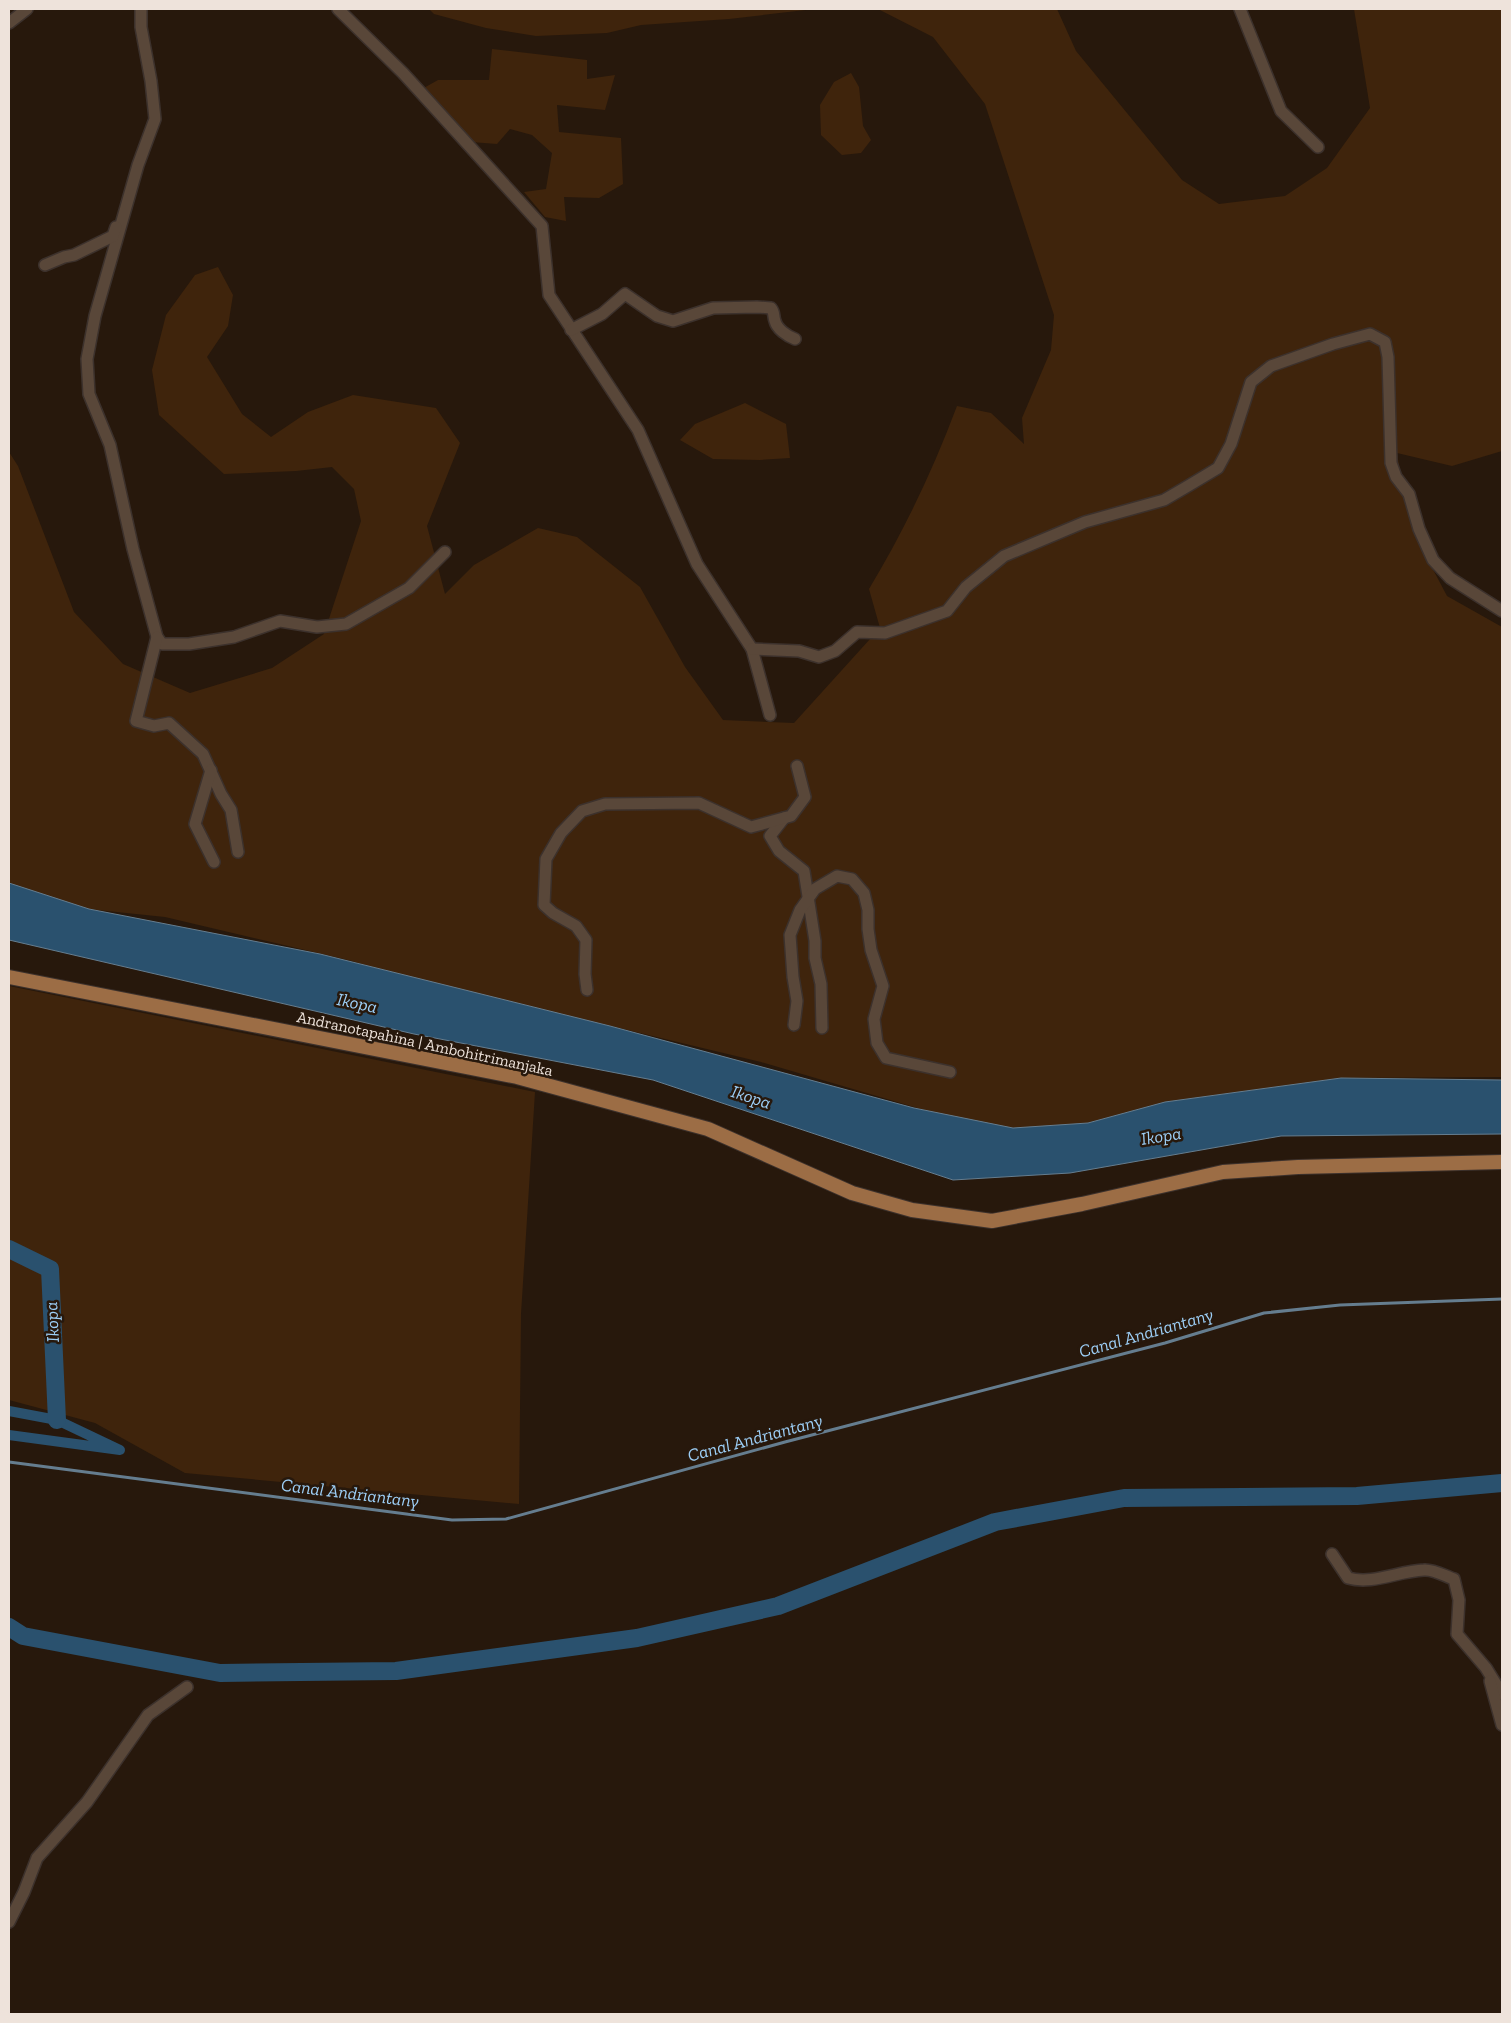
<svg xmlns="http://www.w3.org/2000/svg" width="1511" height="2023" font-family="'Zilla Slab',serif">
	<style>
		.green { fill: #3f240c }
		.water { fill: #2a516e; stroke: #657d8f }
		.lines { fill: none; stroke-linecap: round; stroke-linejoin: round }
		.stream { stroke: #657d8f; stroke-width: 3 }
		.canal { stroke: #2a516e; stroke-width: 10 }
		.river { stroke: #2a516e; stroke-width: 18 }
		.minor-casing { stroke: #3c312c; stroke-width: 14 }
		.major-casing { stroke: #3c312c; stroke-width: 16 }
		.minor { stroke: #594739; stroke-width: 11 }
		.major { stroke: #9c6d45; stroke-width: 14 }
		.labels { text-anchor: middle; stroke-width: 5; stroke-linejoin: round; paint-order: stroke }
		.street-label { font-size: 16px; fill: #eee3db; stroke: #27180c }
		.water-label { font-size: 18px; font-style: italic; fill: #9dcff7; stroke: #27180c }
	</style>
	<rect width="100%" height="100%" fill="#27180c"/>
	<g class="green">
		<path d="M429,9H814L729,19L641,25L607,33L536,36L486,28L434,14Z"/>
		<path d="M878,9H1057L1076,51L1182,180L1219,204L1285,196L1327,168L1370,108L1354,9H1502V451L1452,466L1397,453L1404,495L1428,560L1447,596L1502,627V1077L1341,1078L1165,1102L1088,1123L1029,1128L982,1127L761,1062L565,1015L448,990L352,961L165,917L78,908L9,883V452L18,466L74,612L123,664L190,693L272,668L324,634L361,521L354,489L332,467L296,471L224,474L159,415L152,370L166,315L195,275L218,267L233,295L228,326L207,357L242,414L271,437L308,412L353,395L436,408L460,443L427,526L445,594L474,565L538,528L577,537L640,587L685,667L723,720L794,723L880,628L869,589C904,531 933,470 957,406L991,413L1024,444L1022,418L1051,350L1054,315L985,104L933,37Z"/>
		<path d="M492,49L587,60V79L615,75L605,110L557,105L559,132L621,138L623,184L599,198L564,197L566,221L545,217L524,192L546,189L552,153L532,135L510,129L497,144L471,142L422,89L438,80H489Z"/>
		<path d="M851,73L859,87L863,126L871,140L861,153L842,155L821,135L820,105L834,82Z"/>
		<path d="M745,403L786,424L790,458L760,460L713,459L680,440L695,424Z"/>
		<path d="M9,986L535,1092L521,1314L519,1504L185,1473L95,1423L9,1400Z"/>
	</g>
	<path class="water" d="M9,883L89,909L320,954L610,1026L914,1108L1013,1128L1088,1123L1165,1102L1341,1078L1502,1080V1134L1281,1136L1070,1173L953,1180L653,1080L414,1034L9,940Z"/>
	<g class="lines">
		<path class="stream" d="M9,1462L452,1520L506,1519L785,1442L1165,1343L1264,1313L1340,1305L1502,1299"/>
		<path class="canal" d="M9,1411L57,1420L120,1450L9,1435"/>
		<g class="river">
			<path d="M9,1249L50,1269L57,1420"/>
			<path d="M9,1627L23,1636L220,1673L396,1671L637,1638L778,1606L995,1522L1124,1498L1357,1496L1502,1483"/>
		</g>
		<g class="minor-casing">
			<g id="minor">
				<path d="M141,9V27L151,81L155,119L138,165L95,316L87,359L89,394L110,445L133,549L157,637L162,644H189L234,637L280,621L317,627L346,624L409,588L445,552"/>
				<path d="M338,9L403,73L542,226L549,295L638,430L697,564L752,649L770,715"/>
				<path d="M1240,9L1281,111L1318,147"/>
				<path d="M9,23L27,9"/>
				<path d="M45,265L64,257L74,255L113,236L116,227"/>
				<path d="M571,330L602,314L625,294L657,316L673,321L713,308L757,307L771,308C775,313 773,316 775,321C777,329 787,336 795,339"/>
				<path d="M157,637L136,721L154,726L169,723L203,754L221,794L231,810L238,852"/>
				<path d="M752,649L799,651L819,657L835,651L857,632L885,633L947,611L966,587L1004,556L1085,522L1164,500L1188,486L1218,468L1231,444L1251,382L1271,366L1333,344L1370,334L1385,342L1388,357L1391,463L1396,477L1409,494L1419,529L1433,560L1450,578L1502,611"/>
				<path d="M211,770L195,824L214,862"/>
				<path d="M784,818L770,836L779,851L804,871L815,941V958L821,984L822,1028"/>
				<path d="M587,990L585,974L586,940L576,926L553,913L544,905L546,859L561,833L582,811L605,804L699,803L751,827L791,816L805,797L797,766"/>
				<path d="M794,1025L797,1001L793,977L790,935L800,910L815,889L837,876L852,879L864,893L868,910V929L871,950L883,986L874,1019L877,1043L886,1058L950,1072"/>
				<path d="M1332,1554L1348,1578C1373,1585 1398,1571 1424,1570C1433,1569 1445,1576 1454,1579L1459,1600L1457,1634L1486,1668L1502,1694"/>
				<path d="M1490,1681L1502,1725"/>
				<path d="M9,1922L24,1892L37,1858L87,1802L148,1715L187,1687"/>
			</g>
		</g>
		<g class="major-casing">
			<path id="major" d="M9,977L517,1077L708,1129L852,1193L912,1210L992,1221L1082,1204L1223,1172L1298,1167L1502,1162"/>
		</g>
		<use href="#minor" class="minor"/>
		<use href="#major" class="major"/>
	</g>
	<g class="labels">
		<g class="street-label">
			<text transform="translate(425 1043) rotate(12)" y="6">Andranotapahina | Ambohitrimanjaka</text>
		</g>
		<g class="water-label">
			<text transform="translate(357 1003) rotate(12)" y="6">Ikopa</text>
			<text transform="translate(751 1097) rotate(18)" y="6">Ikopa</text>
			<text transform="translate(1161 1136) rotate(-9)" y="6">Ikopa</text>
			<text transform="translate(52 1322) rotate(-93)" y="6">Ikopa</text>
			<text transform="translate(1146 1333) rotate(-16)" y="6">Canal Andriantany</text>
			<text transform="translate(755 1438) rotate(-15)" y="6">Canal Andriantany</text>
			<text transform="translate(350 1493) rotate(7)" y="6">Canal Andriantany</text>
		</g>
	</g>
	<rect width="1511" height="2023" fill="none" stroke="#eee3db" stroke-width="20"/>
</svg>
